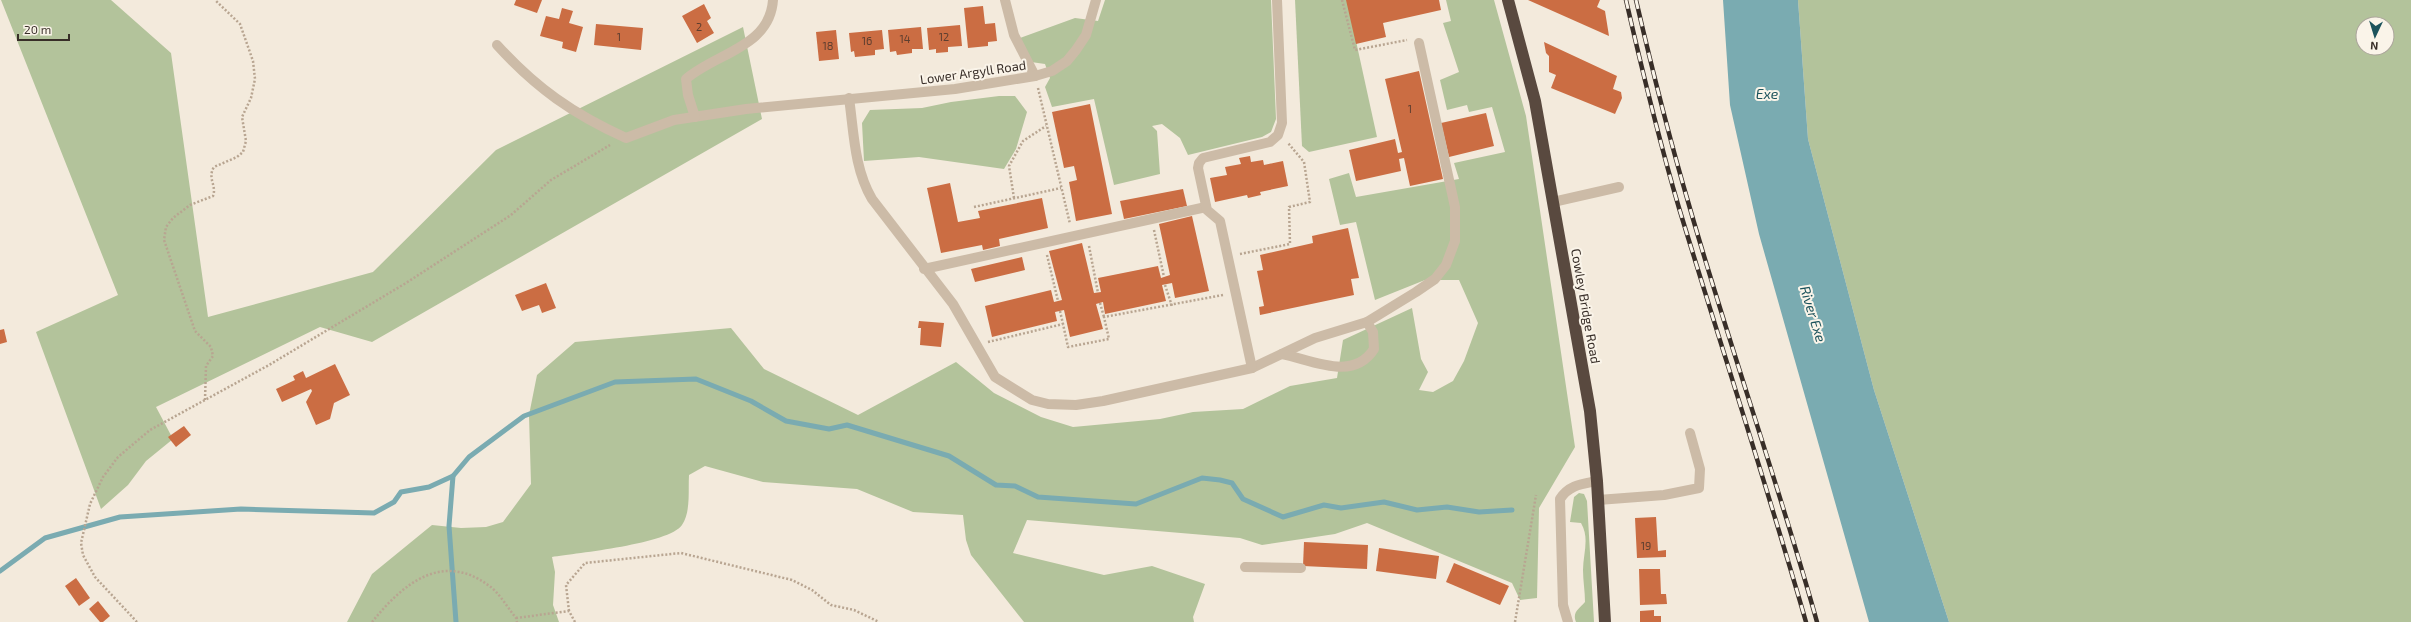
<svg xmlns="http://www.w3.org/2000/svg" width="2411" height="622" font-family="'Exo 2',sans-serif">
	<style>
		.green { fill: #b3c39b; fill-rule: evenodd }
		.water { fill: #7aabb1 }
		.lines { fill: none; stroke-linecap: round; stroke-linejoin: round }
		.stream { stroke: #7aabb1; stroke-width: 5 }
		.building { fill: #cb6d43 }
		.path { stroke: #b8a591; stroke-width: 2.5; stroke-dasharray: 2 2; stroke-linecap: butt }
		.minor { stroke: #ccbba7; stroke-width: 10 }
		.highway { stroke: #59493f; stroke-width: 12 }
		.rail-casing { stroke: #382e28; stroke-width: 4.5 }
		.rail { stroke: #faf4e9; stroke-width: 3; stroke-dasharray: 9; stroke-linecap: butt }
		.labels { text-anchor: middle; stroke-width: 4; stroke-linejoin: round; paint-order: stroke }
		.number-label { font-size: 11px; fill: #5d3e2f }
		.street-label { font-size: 13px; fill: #382e28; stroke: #faf4e9 }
		.water-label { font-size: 14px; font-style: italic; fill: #1c535c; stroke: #faf4e9 }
	</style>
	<rect width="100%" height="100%" fill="#f3eadc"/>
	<g class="green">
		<path d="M1,0H111L171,53L208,317L373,272L496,150L743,27L762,119L372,342L320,327L156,407L173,439L146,461L128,485L101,509L36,332L118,295Z"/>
		<path d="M1105,0H1271L1276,119L1271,132L1262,137L1188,155L1180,138L1162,124L1152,126L1157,131L1160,174L1114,185L1094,99L1052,107L1045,87L1050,78L1045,64L1031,62L1020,38L1075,18L1098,21Z"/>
		<path d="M1295,0H1347L1377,137L1309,152L1302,146Z"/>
		<path d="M1446,0H1494L1526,116L1575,447L1539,508L1537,598L1520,600L1512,583L1367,523L1335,534L1262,545L1240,538L1027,520L1013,553L1104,575L1152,566L1205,584L1193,617L1194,622H1024L971,555L966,540L963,515L913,512L857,489L763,482L705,466L689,475C688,490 691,512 682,525C669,544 577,553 552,557L555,572L553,605L559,622H347L372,574L432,525L461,528L486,527L503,522L531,484L529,415L537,375L575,342L731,328L764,369L858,415L956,362L994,393L1041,417L1073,427L1160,419L1193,412L1243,409L1290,386L1337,378L1343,340L1412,308L1421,359L1428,372L1419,390L1433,392L1453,381L1464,361L1478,323L1459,280H1425L1375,300L1356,222L1340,225L1329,179L1349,173L1356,197L1459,179L1454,163L1505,152L1492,107L1469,112L1467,105L1447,110L1440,80L1459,72L1443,23L1451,21Z"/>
		<path d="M1798,0H2411V622H1949L1874,390L1808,139ZM2363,24H2387V48H2363Z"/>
		<path d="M999,96H1015L1027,112L1016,149L1004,169L919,157L864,161L862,123L870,110L922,108L951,102Z"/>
		<path d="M1579,493L1584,494L1587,501L1594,622H1576C1572,612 1579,609 1585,602C1585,591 1583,581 1583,570C1583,554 1590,538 1581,523L1570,522L1574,497Z"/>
	</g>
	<path class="water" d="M1723,0H1798L1808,139L1874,390L1949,622H1869L1759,234L1730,105Z"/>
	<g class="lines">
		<g class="stream">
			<path d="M453,476L449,526L456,622"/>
			<path d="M0,571L45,538L120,517L241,509L374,513L394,502L401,492L429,487L453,476L469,457L524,416L615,382L696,379L751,401L786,421L829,429L847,425L949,456L996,485L1015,486L1038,497L1136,504L1202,478L1220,480L1232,483L1243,499L1283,517L1324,505L1341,508L1384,502L1417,510L1447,507L1479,512L1512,510"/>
		</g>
	</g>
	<g class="building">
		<path d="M516,0H542L537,13L514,5Z"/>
		<path d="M1346,0H1439L1441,10L1383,23L1386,37L1356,44Z"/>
		<path d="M1528,0H1600L1597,7L1605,11L1609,36Z"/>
		<path d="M704,4L711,18L707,21L714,33L697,43L682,16Z"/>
		<path d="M983,6L985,24L995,23L997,41L988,42V46L968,48L964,8Z"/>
		<path d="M562,8L573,11L569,23L583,27L576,52L562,48L563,42L540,36L546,16L559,19Z"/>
		<path d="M596,24L643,28L641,50L594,45Z"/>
		<path d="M960,25L962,46L948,47V52L936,53V49L929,50L927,28Z"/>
		<path d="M921,27L923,49H912V53L897,55L896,51L890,52L888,30Z"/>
		<path d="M836,30L839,59L819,61L816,32Z"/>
		<path d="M882,30L884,49L875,50V55L855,57L854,51L851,52L849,33Z"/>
		<path d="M1544,42L1617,76L1613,89L1621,92L1622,98L1615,114L1551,88L1556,75L1549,72V56L1546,53Z"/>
		<path d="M1419,71L1443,179L1410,186L1404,158L1399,159L1401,171L1356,181L1349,150L1395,139L1398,153L1402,152L1385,79Z"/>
		<path d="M1090,104L1112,214L1076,221L1069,182L1077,180L1074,166L1064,168L1052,112Z"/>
		<path d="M1486,113L1494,146L1449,157L1441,123Z"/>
		<path d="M1250,156L1251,162L1263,160L1264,165L1283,161L1288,186L1260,192L1261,195L1248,198L1247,195L1215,202L1210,178L1227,175L1225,167L1241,164L1239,158Z"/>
		<path d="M950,183L958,222L980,218L978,211L1042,198L1048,228L999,239L1000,246L983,250L982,245L941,253L927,188Z"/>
		<path d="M1183,189L1187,206L1124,219L1120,201Z"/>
		<path d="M1192,216L1209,291L1175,298L1172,283L1162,285L1166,301L1105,314L1103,302L1096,304L1103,329L1070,337L1064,310L1055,312L1057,321L992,337L985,306L1051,290L1054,302L1062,300L1049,251L1082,243L1094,293L1101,292L1098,278L1158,266L1161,278L1170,275L1159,224Z"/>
		<path d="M1348,228L1359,278L1351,279L1354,295L1260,315L1259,307L1264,306L1257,271L1263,270L1260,255L1313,243L1312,236Z"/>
		<path d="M1022,257L1025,270L975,282L971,269Z"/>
		<path d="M546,283L556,308L542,313L539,305L522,311L515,295Z"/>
		<path d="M919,321L944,323L941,347L920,345L921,328H918Z"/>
		<path d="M4,329L7,342L0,344V330Z"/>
		<path d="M335,364L350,395L334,403L330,419L316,425L306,402L312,391L311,389L282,402L276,389L295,380L293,376L303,371L306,378Z"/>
		<path d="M184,426L191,435L176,447L168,437Z"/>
		<path d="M1656,517L1658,551L1666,550V557L1637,558L1635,518Z"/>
		<path d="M1304,542L1368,545L1367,569L1303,566Z"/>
		<path d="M1379,548L1439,556L1436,579L1376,571Z"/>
		<path d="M1454,563L1509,586L1500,605L1446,582Z"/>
		<path d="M1639,569H1660L1661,594H1666L1667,604L1640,605Z"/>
		<path d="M76,578L90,598L79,606L65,586Z"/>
		<path d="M98,601L110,616L103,622H100L89,609Z"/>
		<path d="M1654,610V616H1661V622H1640V611Z"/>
	</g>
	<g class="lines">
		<g class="path">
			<path d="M1342,0L1355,50L1407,40"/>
			<path d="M1038,88L1070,224"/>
			<path d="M1014,198L1009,166L1023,141L1046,126"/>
			<path d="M974,207L1061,188"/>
			<path d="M1154,230L1164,277"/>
			<path d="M1089,246L1098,293"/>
			<path d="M1240,254L1290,244L1289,207L1310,202L1304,162L1288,143"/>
			<path d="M1047,255L1058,301"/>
			<path d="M1165,285L1172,306"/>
			<path d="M1100,303L1104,317"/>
			<path d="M1060,311L1063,324"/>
			<path d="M988,342L1063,324L1068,347L1109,339L1104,317L1223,295"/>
			<path d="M205,400L206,366L213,356L211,347L195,331L164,240L166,227L173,218L190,205L213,196C217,186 207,178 214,167L237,157L243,152L246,141L242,117L251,98L255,79L253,61L240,24L215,0"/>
			<path d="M569,611L566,585L585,563L681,553L792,580L812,590L831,605L854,610L879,622"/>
			<path d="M516,618L569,611L575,622"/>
			<path d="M137,622L95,577L83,555L81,543L90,504L103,477L118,457L150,430L269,365L406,283L511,215L551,180L610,145"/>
			<path d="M372,622C402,585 441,551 488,585C499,592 507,607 516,618L517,622"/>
			<path d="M1515,622L1536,495"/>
		</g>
		<g class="minor">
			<path d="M1005,0L1014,35L1035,76"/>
			<path d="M497,45C536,88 573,114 626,138L674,120L746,109L955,89L1035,76L1052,71L1067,61L1076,50L1086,35L1096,0"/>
			<path d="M849,98C854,133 854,168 872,199L953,304L995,377L1032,400L1048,404L1076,405L1103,401L1252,368L1315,338L1367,322L1416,292L1435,279L1446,265L1455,241V207L1419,43"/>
			<path d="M695,117L688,95L686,79C716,53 770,47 773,0"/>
			<path d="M1553,202L1619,187"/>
			<path d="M924,269L1206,207"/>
			<path d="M1282,354C1312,360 1353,382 1374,349L1373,332L1367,322"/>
			<path d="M1252,368L1220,221L1207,210L1198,168L1199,163L1203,158L1270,142L1278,135L1282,123L1277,0"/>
			<path d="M1598,500L1664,495L1699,488L1700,469L1690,433"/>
			<path d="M1245,567L1301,568"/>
			<path d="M1568,622L1563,605L1560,499C1569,485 1582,484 1597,481"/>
		</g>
		<path class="highway" d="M1508,0L1535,101L1590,411L1597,481L1605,622"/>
		<g class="rail-casing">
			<g id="rail">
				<path d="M1626,0C1642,70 1659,140 1679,208C1721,346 1766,483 1806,622"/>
				<path d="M1636,0C1652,69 1669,137 1689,205C1729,345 1778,482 1817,622"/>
			</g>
		</g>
		<use href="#rail" class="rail"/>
	</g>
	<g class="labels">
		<g class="number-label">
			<text x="699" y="31">2</text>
			<text x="619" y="41">1</text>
			<text x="944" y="41">12</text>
			<text x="905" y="43">14</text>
			<text x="867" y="45">16</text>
			<text x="828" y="50">18</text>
			<text x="1410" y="113">1</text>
			<text x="1646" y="550">19</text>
		</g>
		<g class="street-label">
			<text transform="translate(973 72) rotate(-8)" y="5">Lower Argyll Road</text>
			<text transform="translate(1586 306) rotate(80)" y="5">Cowley Bridge Road</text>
		</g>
		<g class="water-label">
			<text x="1767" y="99">Exe</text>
			<text transform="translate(1813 314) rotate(73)" y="5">River Exe</text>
		</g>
	</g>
	<g transform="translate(2375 36) rotate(184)"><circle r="19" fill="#faf4e9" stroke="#aca59c"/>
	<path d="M0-3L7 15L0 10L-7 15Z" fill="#1c535c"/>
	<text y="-6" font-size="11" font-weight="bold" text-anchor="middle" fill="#382e28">N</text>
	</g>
	<path d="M18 34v6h51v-6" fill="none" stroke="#382e28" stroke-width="2"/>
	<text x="24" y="34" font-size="12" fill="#382e28" stroke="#faf4e9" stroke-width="3" paint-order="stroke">20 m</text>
</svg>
